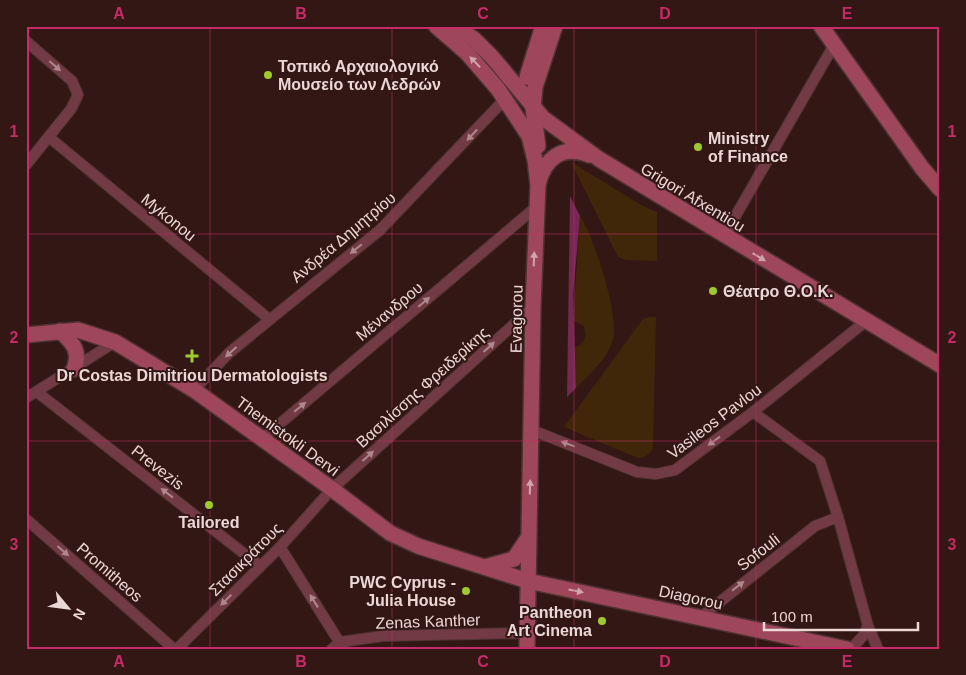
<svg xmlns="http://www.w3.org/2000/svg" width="966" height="675" font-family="Helvetica,sans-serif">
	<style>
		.green { fill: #412709 }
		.water { fill: #732952 }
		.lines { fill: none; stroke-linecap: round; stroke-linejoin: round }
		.street-casing { stroke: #4d322f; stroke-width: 12 }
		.secondary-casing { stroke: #4d322f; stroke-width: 18 }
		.street { stroke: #723a45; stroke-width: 10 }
		.secondary { stroke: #9f475a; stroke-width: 15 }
		.oneway { fill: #d0a5a9 }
		.oneway2 { fill: #ae888c }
		.grid { fill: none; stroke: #c62b67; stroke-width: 1; stroke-opacity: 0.55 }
		.poi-dot { fill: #9fca2e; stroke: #331714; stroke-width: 2 }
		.labels { text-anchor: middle; stroke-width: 4; stroke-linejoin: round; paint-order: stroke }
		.poi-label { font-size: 16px; font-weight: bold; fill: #ebd7d4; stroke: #331714; text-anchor: start }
		.street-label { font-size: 16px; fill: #ebd7d4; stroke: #331714 }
		.neatline { fill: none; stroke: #c62b67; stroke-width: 2 }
		.grid-label { font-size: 16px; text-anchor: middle; font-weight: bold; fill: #c62b67 }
	</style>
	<rect width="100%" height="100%" fill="#331714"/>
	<g class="green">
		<path d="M571,162L643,206L657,212V261L626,260L618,257Z"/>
		<path d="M580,216C594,237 616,307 614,333C612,355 590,374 576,388L573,348L583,343L586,334L584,326L573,320Z"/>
		<path d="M650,317H656L653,449L646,456L638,458L564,427L643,319Z"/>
	</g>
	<path class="water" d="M570,196L580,216L573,295L576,388L567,397Z"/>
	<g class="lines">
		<g class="street-casing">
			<g id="street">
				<path d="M26,41L72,81L78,95L71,109L26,165"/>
				<path d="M50,138L269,319"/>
				<path d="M724,236L834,45"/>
				<path d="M194,390L229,353L380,230L505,99"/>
				<path d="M37,392L260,566"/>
				<path d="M26,398L115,342"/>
				<path d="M753,412L820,461L838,517L868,626L878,649"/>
				<path d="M532,430L637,472L656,474L675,470L753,412L866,321"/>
				<path d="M263,438L536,207"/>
				<path d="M26,519L174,649"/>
				<path d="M280,547L343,648"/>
				<path d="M701,617L815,526L838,517"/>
				<path d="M177,649L280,547L332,489L533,307"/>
				<path d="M332,649L340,642L383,636L527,633"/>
				<path d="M851,649L863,636L868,626"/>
			</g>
		</g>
		<g class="secondary-casing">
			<g id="secondary">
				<path d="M436,26L467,53L498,89L529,136L535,160L538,185L533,307L527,649"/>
				<path d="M454,26L474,39L492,57L543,118L599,159L940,365"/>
				<path d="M821,26L922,168L940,189"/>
				<path d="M527,77L543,26"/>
				<path d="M538,146L533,108L535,87L555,26"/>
				<path d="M538,184C545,158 563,144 589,155"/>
				<path d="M60,331C73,343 81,351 74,369"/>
				<path d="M26,335L78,330L115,342L194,390L332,489L390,533L418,546L528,581L847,649"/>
				<path d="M485,567L514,559L528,538"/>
			</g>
		</g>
		<use href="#street" class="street"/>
		<use href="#secondary" class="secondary"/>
	</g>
	<defs><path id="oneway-solid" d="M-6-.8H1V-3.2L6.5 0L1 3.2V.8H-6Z" transform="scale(1.25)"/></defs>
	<g class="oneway">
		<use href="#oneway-solid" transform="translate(475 62) rotate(-134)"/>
		<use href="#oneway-solid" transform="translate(759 257) rotate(31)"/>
		<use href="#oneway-solid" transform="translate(534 259) rotate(-88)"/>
		<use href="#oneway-solid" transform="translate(530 487) rotate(-88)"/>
		<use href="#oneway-solid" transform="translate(576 591) rotate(11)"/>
	</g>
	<g class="oneway2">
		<use href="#oneway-solid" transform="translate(55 66) rotate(41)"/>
		<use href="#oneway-solid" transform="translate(472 135) rotate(133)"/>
		<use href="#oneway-solid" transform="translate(356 249) rotate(141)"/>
		<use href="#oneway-solid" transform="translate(424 302) rotate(-40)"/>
		<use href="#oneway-solid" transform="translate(489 347) rotate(-42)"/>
		<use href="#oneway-solid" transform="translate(231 352) rotate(138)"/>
		<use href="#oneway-solid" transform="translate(300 407) rotate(-40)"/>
		<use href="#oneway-solid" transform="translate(714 441) rotate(144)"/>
		<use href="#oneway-solid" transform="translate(568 444) rotate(-159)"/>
		<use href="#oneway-solid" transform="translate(368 456) rotate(-42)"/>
		<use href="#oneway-solid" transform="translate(167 493) rotate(-142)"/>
		<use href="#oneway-solid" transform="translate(63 551) rotate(41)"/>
		<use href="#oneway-solid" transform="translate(738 586) rotate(-38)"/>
		<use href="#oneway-solid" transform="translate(226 600) rotate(135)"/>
		<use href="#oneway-solid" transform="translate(314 601) rotate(-122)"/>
	</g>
	<path class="grid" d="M210,26V649M392,26V649M574,26V649M756,26V649M26,234H940M26,441H940"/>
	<g class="poi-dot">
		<circle cx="268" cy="75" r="5"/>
		<circle cx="698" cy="147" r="5"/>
		<circle cx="713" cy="291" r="5"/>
		<path d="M189.5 348.5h5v5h5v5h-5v5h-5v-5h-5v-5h5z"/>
		<circle cx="209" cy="505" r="5"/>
		<circle cx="466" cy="591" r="5"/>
		<circle cx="602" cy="621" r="5"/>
	</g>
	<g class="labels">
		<g class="poi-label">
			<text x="278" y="72">Τοπικό Αρχαιολογικό<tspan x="278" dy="18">Μουσείο των Λεδρών</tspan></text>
			<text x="708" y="144">Ministry<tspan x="708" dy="18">of Finance</tspan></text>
			<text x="723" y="297">Θέατρο Θ.Ο.Κ.</text>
			<text x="192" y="381" text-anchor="middle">Dr Costas Dimitriou Dermatologists</text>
			<text x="209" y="528" text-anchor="middle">Tailored</text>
			<text x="456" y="588" text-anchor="end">PWC Cyprus -<tspan x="456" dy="18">Julia House</tspan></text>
			<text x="592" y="618" text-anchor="end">Pantheon<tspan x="592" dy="18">Art Cinema</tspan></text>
		</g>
		<g class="street-label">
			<text transform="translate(693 197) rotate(31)" y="6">Grigori Afxentiou</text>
			<text transform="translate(169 217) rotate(39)" y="6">Mykonou</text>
			<text transform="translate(343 237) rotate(-40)" y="6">Ανδρέα Δημητρίου</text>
			<text transform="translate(389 311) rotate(-40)" y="6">Μένανδρου</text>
			<text transform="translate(516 319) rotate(-89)" y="6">Evagorou</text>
			<text transform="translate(422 387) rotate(-42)" y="6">Βασιλίσσης Φρειδερίκης</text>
			<text transform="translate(714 421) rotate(-37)" y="6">Vasileos Pavlou</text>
			<text transform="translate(288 436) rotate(36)" y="6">Themistokli Dervi</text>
			<text transform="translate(158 467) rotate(38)" y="6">Prevezis</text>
			<text transform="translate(758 552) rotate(-38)" y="6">Sofouli</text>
			<text transform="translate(245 559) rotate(-45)" y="6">Στασικράτους</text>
			<text transform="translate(110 572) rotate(41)" y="6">Promitheos</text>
			<text transform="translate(691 597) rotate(12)" y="6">Diagorou</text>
			<text transform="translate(428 621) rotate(-2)" y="6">Zenas Kanther</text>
		</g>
	</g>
	<rect width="966" height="675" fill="none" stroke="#331714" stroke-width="55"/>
	<g transform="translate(68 608) rotate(119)" stroke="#331714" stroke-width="4" paint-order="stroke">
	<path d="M0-4L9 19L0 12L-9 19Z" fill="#ebd7d4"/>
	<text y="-8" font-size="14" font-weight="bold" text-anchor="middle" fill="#ebd7d4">N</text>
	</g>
	<path d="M764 622v8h154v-8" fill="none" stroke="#ebd7d4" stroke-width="2.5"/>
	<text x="771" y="622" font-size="15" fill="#ebd7d4" stroke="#331714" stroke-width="4" paint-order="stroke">100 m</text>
	<rect x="28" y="28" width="910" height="620" class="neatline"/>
	<g class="grid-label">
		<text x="119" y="19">A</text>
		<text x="301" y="19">B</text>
		<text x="483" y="19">C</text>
		<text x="665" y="19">D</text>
		<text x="847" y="19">E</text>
		<text x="14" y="137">1</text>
		<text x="952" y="137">1</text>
		<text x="14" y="343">2</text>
		<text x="952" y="343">2</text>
		<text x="14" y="550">3</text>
		<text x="952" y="550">3</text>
		<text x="119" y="667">A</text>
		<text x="301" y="667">B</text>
		<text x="483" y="667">C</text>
		<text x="665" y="667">D</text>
		<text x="847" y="667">E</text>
	</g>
</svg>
